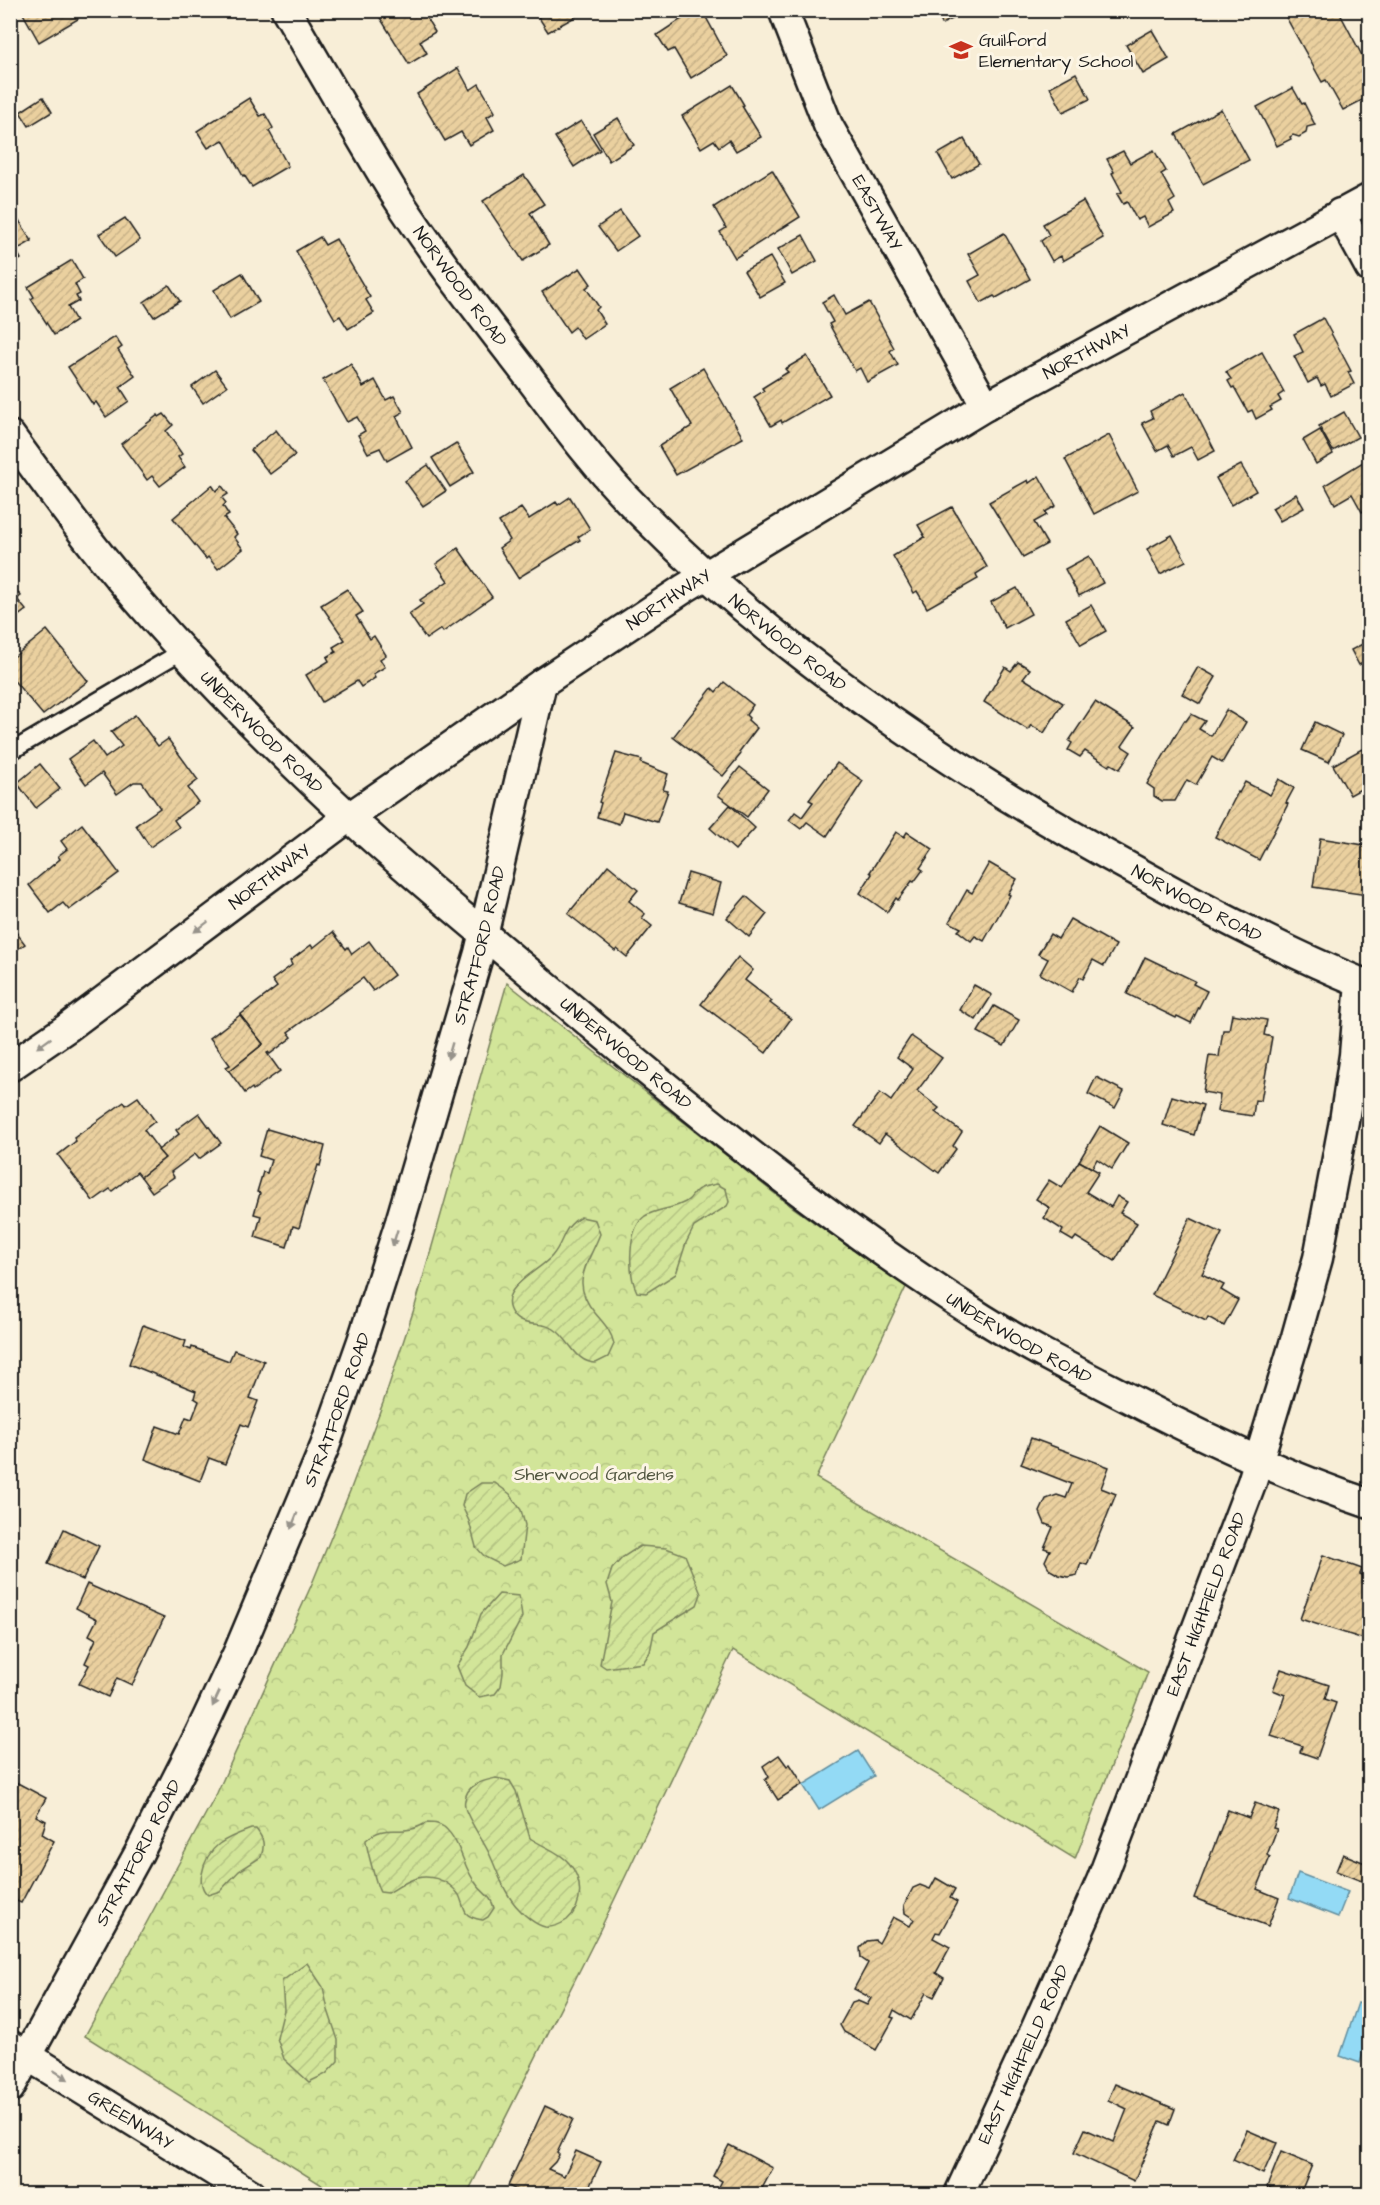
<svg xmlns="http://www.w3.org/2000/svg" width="1380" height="2205" font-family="'Architects Daughter',sans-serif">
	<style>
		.park { fill: url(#park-crowns); stroke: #77805a; stroke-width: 1.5 }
		.garden { fill: url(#garden-furrows); stroke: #77805a; stroke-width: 1.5 }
		.water { fill: #93daf5; stroke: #638e9e; stroke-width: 1.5 }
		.building { fill: url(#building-hatch); stroke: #1c1c1c; stroke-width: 1.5 }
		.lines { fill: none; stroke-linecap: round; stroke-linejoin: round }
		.lane-casing { stroke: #1c1c1c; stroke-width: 20 }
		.street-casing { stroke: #1c1c1c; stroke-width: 33 }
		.lane { stroke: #fcf5e5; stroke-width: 15 }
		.street { stroke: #fcf5e5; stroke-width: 28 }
		.oneway { fill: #97938b }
		.labels { text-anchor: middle; stroke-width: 6; stroke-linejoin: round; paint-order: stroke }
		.poi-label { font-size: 18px; fill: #1c1c1c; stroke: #fcf5e5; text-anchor: start }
		.street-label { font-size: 18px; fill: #1c1c1c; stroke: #fcf5e5 }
		.park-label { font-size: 18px; fill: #535842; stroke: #fcf5e5 }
	</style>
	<defs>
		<pattern id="park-crowns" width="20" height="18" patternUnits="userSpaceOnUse" patternTransform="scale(1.5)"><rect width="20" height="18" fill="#d2e599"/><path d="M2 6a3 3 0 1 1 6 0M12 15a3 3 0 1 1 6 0" fill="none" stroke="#b4c483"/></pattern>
		<pattern id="garden-furrows" width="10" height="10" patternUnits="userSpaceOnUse" patternTransform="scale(1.5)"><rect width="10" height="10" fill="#d2e599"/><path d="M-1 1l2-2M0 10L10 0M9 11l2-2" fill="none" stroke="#b4c483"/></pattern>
		<pattern id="building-hatch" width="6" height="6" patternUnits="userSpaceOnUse" patternTransform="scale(1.5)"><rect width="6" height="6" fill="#ead09f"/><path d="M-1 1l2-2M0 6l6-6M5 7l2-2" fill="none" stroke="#c8b288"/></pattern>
	</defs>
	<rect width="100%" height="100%" fill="#f8eed7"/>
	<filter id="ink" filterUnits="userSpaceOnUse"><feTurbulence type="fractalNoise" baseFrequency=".0167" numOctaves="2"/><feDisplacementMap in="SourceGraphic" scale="12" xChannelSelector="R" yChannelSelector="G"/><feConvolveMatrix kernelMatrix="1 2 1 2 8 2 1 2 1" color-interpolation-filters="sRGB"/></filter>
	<g filter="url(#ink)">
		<path class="park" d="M507,983L788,1204L906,1287L816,1478L1148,1672L1075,1859L733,1650L599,1932L467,2194H336L85,2036L217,1793L311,1586L350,1491L383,1403L415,1306Z"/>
		<g class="garden">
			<path d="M717,1184L726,1189L729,1202L727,1206L694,1227L686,1243L676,1274L646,1293L637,1292C628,1274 627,1229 645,1216C655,1210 670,1209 681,1204C689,1201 690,1198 695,1192C700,1186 709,1186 717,1184Z"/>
			<path d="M581,1217L595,1220L600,1234C588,1265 569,1282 595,1313C604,1324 611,1330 614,1344L608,1357L596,1363C577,1363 571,1343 558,1332C544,1319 524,1330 513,1315C494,1289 539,1272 552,1256C565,1241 561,1228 581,1217Z"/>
			<path d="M481,1483H495L510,1494L521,1510L525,1525L521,1559L503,1566L485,1557L476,1547L469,1521L462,1506L465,1494Z"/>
			<path d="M640,1546L666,1548L685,1555L701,1594L697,1605L654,1632L650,1652L643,1663L606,1668L600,1664L612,1602L607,1584L612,1569L623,1557Z"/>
			<path d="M499,1594L519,1596L522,1617L503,1654V1673L501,1686L495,1694L479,1697L465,1686L457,1666L469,1647L481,1614Z"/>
			<path d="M496,1778L510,1781L516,1791L530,1838C543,1847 559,1851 569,1863C583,1880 584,1905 567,1920C561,1924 553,1928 545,1927C536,1925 525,1916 519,1909C504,1894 498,1872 489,1853C482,1839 473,1827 467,1813C465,1810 464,1803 465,1800C467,1784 483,1781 496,1778Z"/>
			<path d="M426,1823C433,1823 438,1823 444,1827C461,1841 463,1869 477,1885C484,1894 491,1896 494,1908L488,1917L483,1920C477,1919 470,1918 466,1913C463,1908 462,1901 459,1895C448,1879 427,1872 409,1881C402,1884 395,1889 388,1893L380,1892C377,1888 366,1846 366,1840C383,1825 393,1833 412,1829C417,1828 422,1825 426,1823Z"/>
			<path d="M251,1829H256C264,1839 265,1845 261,1857L239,1871L220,1891L208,1895C202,1890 200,1881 202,1874C207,1845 226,1838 251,1829Z"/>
			<path d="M307,1963L323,1987L328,2010L338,2040V2061L326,2074L309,2082L284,2059L277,2038L284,2010L282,1981Z"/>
		</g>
		<g class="water">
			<path d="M858,1751L874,1776L819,1810L803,1785Z"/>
			<path d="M1298,1873L1348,1892L1338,1917L1289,1898Z"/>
			<path d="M1358,2003L1370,2006L1369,2034L1360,2063L1340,2056Z"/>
		</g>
		<g class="building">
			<path d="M21,10H73L78,19L39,42Z"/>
			<path d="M381,10H427L430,16L427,19L435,32L420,41L427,53L409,64L377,13Z"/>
			<path d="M534,10H571L575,17L548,32Z"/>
			<path d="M695,10H702L727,56L691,78L674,49L668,52L657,35Z"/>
			<path d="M936,10H971L942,24Z"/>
			<path d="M1298,10H1338L1364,59L1367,58L1370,63V96L1343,110L1326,80L1322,82L1286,17Z"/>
			<path d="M1152,30L1169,59L1143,74L1126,45Z"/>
			<path d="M458,68L470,90L479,84L495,112L487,117L494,130L469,145L461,132L445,141L417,94Z"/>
			<path d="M1076,73L1090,99L1063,112L1050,87Z"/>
			<path d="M732,85L744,105L742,106L761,137L736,151L729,140L719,147L714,140L701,148L682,116Z"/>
			<path d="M1293,88L1302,104L1304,103L1315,125L1307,127L1306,133L1299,137L1293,135L1290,137L1291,139L1277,146L1257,107Z"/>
			<path d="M43,97L52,112L29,126L20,112Z"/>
			<path d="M249,98L260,116L265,114L273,128L269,131L288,166L252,187L244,175L243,176L223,140L208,148L197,131Z"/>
			<path d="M1221,109L1249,160L1203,184L1176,134Z"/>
			<path d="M618,118L634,145L609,161L593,133Z"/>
			<path d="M581,121L600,150L574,167L555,137Z"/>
			<path d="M964,139L979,164L952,179L938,154Z"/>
			<path d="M1154,150L1166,171L1161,174L1175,199L1169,203L1174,213L1148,227L1143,217L1137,220L1127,202L1123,204L1117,194L1122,192L1112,173L1114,172L1107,159L1123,151L1130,163Z"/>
			<path d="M772,170L800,217L735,258L720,232L726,228L714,207Z"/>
			<path d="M524,175L544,204L530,213L549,245L523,261L483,201Z"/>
			<path d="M1083,201L1103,238L1063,261L1061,256L1052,261L1041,241L1049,235L1043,224Z"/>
			<path d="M10,206L32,241L16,250L21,259L10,266Z"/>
			<path d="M620,211L638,236L616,251L598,227Z"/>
			<path d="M125,218L140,240L115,257L99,234Z"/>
			<path d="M1004,233L1030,279L996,298L994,296L981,303L969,281L980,275L968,254Z"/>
			<path d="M803,235L817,261L792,275L778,249Z"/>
			<path d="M320,237L325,245L336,239L370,297L366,300L374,313L348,329L340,316L335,319L296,251Z"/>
			<path d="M770,257L785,283L760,297L744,271Z"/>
			<path d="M72,260L83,279L75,284L80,294L76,296L79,301L68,307L76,321L54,335L31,299L34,297L28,287Z"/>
			<path d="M580,268L591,284L586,288L599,307L596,310L605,324L583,339L575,327L569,332L542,292Z"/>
			<path d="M242,273L259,302L230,319L214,290Z"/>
			<path d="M169,285L180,301L154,317L144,302Z"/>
			<path d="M834,295L845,315L869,302L894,348L890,351L898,365L867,382L860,368L855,371L829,324L833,322L822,302Z"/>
			<path d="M1323,318L1351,371L1348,372L1354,384L1331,396L1325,384L1321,386L1317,378L1308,383L1294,356L1303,352L1294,334Z"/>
			<path d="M115,337L122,347L118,350L135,376L120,387L129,401L106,417L96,402L93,405L68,367Z"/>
			<path d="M1262,352L1284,392L1278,396L1281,401L1270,407L1272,410L1256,419L1252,410L1248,412L1234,387L1232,388L1228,381L1231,379L1226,372Z"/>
			<path d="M807,356L830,395L782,423L781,420L771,426L754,397L764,391L762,388L788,372L785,369Z"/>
			<path d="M351,364L363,387L375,380L386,400L394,396L403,412L396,416L412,447L387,461L380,448L368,453L358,435L365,431L357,417L347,422L323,380Z"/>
			<path d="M703,368L743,438L676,475L659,446L692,426L670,388Z"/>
			<path d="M215,370L227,386L203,403L192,387Z"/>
			<path d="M1185,392L1215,451L1198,460L1191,447L1174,456L1168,445L1157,451L1142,423L1153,418L1150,411Z"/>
			<path d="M1344,412L1358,437L1333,451L1319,426Z"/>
			<path d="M164,414L173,425L166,431L182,454L178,457L185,467L160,486L152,476L147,480L121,444L158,415L159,417Z"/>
			<path d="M276,430L295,455L270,474L251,450Z"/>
			<path d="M1320,430L1333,454L1316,464L1303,440Z"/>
			<path d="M1109,435L1138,491L1094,514L1065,459Z"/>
			<path d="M456,443L474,472L450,487L432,458Z"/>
			<path d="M1363,462L1370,473V508L1362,512L1352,494L1335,504L1325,485Z"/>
			<path d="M428,465L446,491L423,506L405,481Z"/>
			<path d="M1241,465L1256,491L1231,505L1216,478Z"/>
			<path d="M1039,476L1056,506L1045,512L1047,515L1034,522L1047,544L1023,557L989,502L1028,480L1029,483Z"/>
			<path d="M212,485L216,491L222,486L228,494L222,498L226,503L223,506L229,515L224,518L237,534L234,537L243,549L218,569L208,557L206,559L173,518Z"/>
			<path d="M1296,494L1304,508L1280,521L1272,508Z"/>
			<path d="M570,497L590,529L578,537L580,540L518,578L499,548L510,540L499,522L521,508L529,519L556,502L558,505Z"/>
			<path d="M952,507L987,567L976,574L978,579L927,608L917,591L914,593L893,556L925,537L918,525Z"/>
			<path d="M1172,535L1186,561L1160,574L1147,549Z"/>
			<path d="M458,548L492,597L443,632L441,629L426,639L409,614L423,604L420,600L448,581L436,564Z"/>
			<path d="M1089,556L1103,583L1079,596L1065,569Z"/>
			<path d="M10,584L21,596L17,599L26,610L10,622Z"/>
			<path d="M1017,588L1031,614L1005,628L991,602Z"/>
			<path d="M347,589L363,612L356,616L370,639L374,636L386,655L380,659L385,667L373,674L375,678L361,687L357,681L322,702L306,675L329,661L327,657L336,652L333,647L345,640L321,605Z"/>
			<path d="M1091,605L1106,631L1081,645L1066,619Z"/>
			<path d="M47,630L88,681L43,715L10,676V660Z"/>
			<path d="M1370,640V659L1359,665L1351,650Z"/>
			<path d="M1018,662L1030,669L1023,678L1063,703L1044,733L1031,725L1028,730L984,702L1005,667L1011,671Z"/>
			<path d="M1198,667L1216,677L1200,704L1182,694Z"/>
			<path d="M724,682L753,705L746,715L749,718L748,720L757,728L739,752L741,754L723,776L673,737L712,688L716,692Z"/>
			<path d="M1095,702L1135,727L1122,746L1131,752L1120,769L1111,764L1109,766L1085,751L1080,757L1068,750L1072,743L1069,741Z"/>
			<path d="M1226,710L1246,722L1222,763L1212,757L1196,785L1187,780L1175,801H1162L1154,796V789L1147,784L1184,721H1186L1191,714L1205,721L1199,729L1211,736Z"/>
			<path d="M135,715L158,746L168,739L198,780L188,788L198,802L174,820L179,827L150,847L136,825L160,808L142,782H134L117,794L102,773L86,784L68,759L93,741L105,758L122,746L111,732Z"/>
			<path d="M1315,722L1342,735L1329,762L1302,750Z"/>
			<path d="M1362,749L1370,762V784L1350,795L1333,765Z"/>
			<path d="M616,753L642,760L641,763L668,774L663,790L668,791L657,822L623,812L619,824L597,817L601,803L599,802Z"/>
			<path d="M837,763L863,781L827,836L807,822L801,829L789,820L795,812L802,817L813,802L809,800Z"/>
			<path d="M40,764L60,789L36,808L17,783Z"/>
			<path d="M740,767L768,789L747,817L718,795Z"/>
			<path d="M1279,779L1294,788L1286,803L1288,804L1259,860L1215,837L1238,792L1239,793L1245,782L1270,795Z"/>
			<path d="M730,805L755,828L735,850L710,828Z"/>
			<path d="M82,824L119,873L69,910L63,903L50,913L29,885L60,859L58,856L67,849L61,841Z"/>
			<path d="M896,832L904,837L907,832L933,849L920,868L923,870L914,882L912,881L898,900L896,898L887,912L860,893L872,874L870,872Z"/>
			<path d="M1320,838L1370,846V893L1367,892V895L1313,887Z"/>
			<path d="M989,863L1017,879L1008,894L1010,895L984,941L975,936L971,941L958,931L961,928L949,922L967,890L972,893Z"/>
			<path d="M608,865L638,890L629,901L645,914L642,918L652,926L627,957L617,949L615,951L568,914Z"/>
			<path d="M688,873L721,883L713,913L679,903Z"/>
			<path d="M746,896L767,914L749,937L727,918Z"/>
			<path d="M1070,919L1116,945L1104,966L1093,960L1083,979L1080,977L1072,992L1040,974L1048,959L1038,954L1050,934L1058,939Z"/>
			<path d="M10,924L25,944L10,954Z"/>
			<path d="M333,932L346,949L348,947L352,954L369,941L394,975L373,991L363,978L288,1032L292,1037L270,1054L268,1052L267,1053L280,1071L253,1090L252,1088L245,1093L229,1071L263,1044L240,1015L277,987L272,980L292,965L290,961L311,945L313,948Z"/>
			<path d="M738,957L753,970L745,980L772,1001L770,1003L791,1019L766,1053L701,1004Z"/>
			<path d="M1145,957L1195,981L1193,984L1207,991L1191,1023L1177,1016L1176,1018L1127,994Z"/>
			<path d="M974,985L992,995L976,1020L960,1010Z"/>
			<path d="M994,1006L1019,1020L1004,1046L978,1032Z"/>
			<path d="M1232,1014L1267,1020L1264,1035L1272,1037L1261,1101L1255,1100L1253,1116L1217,1111L1220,1095L1203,1092L1209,1056L1219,1057L1223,1030H1229Z"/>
			<path d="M240,1015L263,1044L229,1071L226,1067L230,1065L210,1038Z"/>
			<path d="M911,1036L942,1058L917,1091L939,1108L935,1112L962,1132L953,1146L956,1149L939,1173L885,1134L879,1143L855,1126L880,1093L891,1101L913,1069L897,1057Z"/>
			<path d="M1096,1077L1124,1091L1115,1108L1088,1094Z"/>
			<path d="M1172,1096L1203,1105L1194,1135L1163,1125Z"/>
			<path d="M138,1097L155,1121L144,1130L165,1158L141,1177L137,1172L112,1191L110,1189L93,1201L58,1155L76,1141L74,1138L124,1102L126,1105Z"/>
			<path d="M199,1113L221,1143L199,1159L195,1154L171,1172L174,1177L152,1192L141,1177L165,1158L158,1150L179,1134L176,1130Z"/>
			<path d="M1100,1126L1128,1143L1112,1169L1097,1159L1092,1168L1079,1161Z"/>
			<path d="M267,1129L325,1146L320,1166L318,1165L299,1228L293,1226L287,1247L255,1237L261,1216L254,1214L260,1193L257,1192L263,1172L267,1173L271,1160L259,1156Z"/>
			<path d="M1079,1161L1099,1172L1086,1192L1111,1207L1117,1196L1127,1202L1120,1213L1137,1223L1115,1261L1076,1237L1073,1241L1061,1234L1063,1230L1044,1218L1050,1208L1036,1199L1049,1180L1062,1188Z"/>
			<path d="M1190,1218L1222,1233L1202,1274L1224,1285L1221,1290L1238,1300L1224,1326L1208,1317L1206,1321L1152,1295Z"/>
			<path d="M143,1325L186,1341L184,1347L191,1350L192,1347L229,1361L234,1350L264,1361L250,1398L258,1401L248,1427L241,1424L225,1464L209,1458L200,1481L145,1459L157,1426L179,1434L186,1417L192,1419L199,1401L194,1398L196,1391L129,1364Z"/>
			<path d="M1370,1402V1430L1362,1428Z"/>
			<path d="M1031,1438L1109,1467L1101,1488L1116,1494L1087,1565L1081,1563L1077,1575L1068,1577L1059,1575L1050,1570L1045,1561L1050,1550L1044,1548L1053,1527L1045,1524L1040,1512L1046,1499L1057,1495L1066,1498L1072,1484L1021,1464Z"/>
			<path d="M64,1529L99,1546L83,1580L48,1564Z"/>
			<path d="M1323,1555L1362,1569L1360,1574L1370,1578V1641L1300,1619Z"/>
			<path d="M87,1584L164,1618L132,1685L117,1678L108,1697L79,1684L89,1665L85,1663L96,1639L89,1635L97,1619L76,1608Z"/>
			<path d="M1281,1669L1329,1685L1325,1699L1336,1703L1317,1758L1300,1752L1302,1746L1271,1736L1285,1695L1273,1690Z"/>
			<path d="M779,1755L787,1766L790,1764L803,1784L778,1800L765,1780L769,1777L763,1766Z"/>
			<path d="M10,1779L46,1798L36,1816L46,1821L42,1834L54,1841L21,1903L10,1898Z"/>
			<path d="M1255,1803L1279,1812L1273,1828L1277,1829L1267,1855L1270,1857L1257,1889L1279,1898L1268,1926L1194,1898L1228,1810L1249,1818Z"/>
			<path d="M1343,1854L1370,1865L1364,1882L1336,1871Z"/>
			<path d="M936,1878L955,1889L950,1898L957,1902L940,1933L936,1932L933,1938L950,1947L936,1973L944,1978L934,1997L926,1993L911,2020L894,2010L891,2017L894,2018L876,2050L844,2032L840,2025L852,2003L858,2001L867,2005L871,1998L854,1989L868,1963L861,1958L860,1948L867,1941L875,1940L879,1943L893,1917L910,1926L914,1919L905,1913L904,1905L913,1888L920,1885L930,1889Z"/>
			<path d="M1370,1955V1975L1363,1973Z"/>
			<path d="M1115,2084L1175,2109L1169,2125L1160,2121L1134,2181L1074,2153L1085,2129L1114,2142L1127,2109L1108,2100Z"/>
			<path d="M545,2106L573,2119L557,2153L559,2155L555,2162L548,2169L564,2176L576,2151L601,2162L586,2194H525L508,2186Z"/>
			<path d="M1247,2130L1277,2143L1263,2174L1233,2160Z"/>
			<path d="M729,2145L773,2168L759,2194H715L722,2181L713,2176Z"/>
			<path d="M1281,2152L1312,2165L1300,2194H1285L1267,2187Z"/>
		</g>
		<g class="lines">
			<g class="lane-casing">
				<path id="lane" d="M10,752L184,650"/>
			</g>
			<g class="street-casing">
				<g id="street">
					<path id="s1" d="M286,10C321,70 356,131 392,190C433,254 481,315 528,376C562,421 596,468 636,508C781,656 959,775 1140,873C1212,913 1284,951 1360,982"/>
					<path id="s2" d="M783,10L828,125L986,406"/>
					<path d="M1340,213L1370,268"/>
					<path id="s3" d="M10,435C40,476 69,516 100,555C175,648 261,735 348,816C412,876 481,931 548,988C686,1105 828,1221 982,1318C1031,1349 1084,1375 1136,1402C1211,1441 1289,1477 1370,1504"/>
					<path id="s4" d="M10,1067L67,1028L349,817L542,683L685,588L986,406L1370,198"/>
					<path id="s5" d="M10,2045L251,2194"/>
					<path id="s6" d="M10,2088L139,1853L200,1733L239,1650L325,1446L362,1341L400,1222L479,953L542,683"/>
					<path id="s7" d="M959,2194L1036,2028L1101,1881L1252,1482L1296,1337L1318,1258L1344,1121L1354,1055L1360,982"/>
				</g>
			</g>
			<use href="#lane" class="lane"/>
			<use href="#street" class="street"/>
		</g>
		<defs><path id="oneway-solid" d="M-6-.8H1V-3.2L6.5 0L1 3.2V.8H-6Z" transform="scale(1.5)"/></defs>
		<g class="oneway">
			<use href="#oneway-solid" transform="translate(201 927) rotate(143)"/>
			<use href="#oneway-solid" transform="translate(44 1043) rotate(145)"/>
			<use href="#oneway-solid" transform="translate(450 1051) rotate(106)"/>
			<use href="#oneway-solid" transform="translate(395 1238) rotate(107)"/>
			<use href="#oneway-solid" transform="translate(294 1521) rotate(112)"/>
			<use href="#oneway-solid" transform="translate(216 1699) rotate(115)"/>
			<use href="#oneway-solid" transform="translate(61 2075) rotate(32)"/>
		</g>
	</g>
	<defs>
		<g id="school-bare" transform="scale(1.8)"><path d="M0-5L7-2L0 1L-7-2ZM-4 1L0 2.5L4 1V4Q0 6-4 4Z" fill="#c8321e" stroke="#fcf5e5" stroke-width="2.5" paint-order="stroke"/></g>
	</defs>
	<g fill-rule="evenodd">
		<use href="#school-bare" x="961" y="50"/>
	</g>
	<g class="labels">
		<g class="poi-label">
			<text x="979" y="46">Guilford<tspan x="979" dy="21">Elementary School</tspan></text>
		</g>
		<g class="street-label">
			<text dy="6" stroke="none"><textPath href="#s2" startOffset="224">EASTWAY</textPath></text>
			<text dy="6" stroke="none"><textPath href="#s1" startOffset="327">NORWOOD ROAD</textPath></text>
			<text dy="6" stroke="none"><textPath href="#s4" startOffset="1294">NORTHWAY</textPath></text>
			<text dy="6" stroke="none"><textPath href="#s4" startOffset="808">NORTHWAY</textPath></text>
			<text dy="6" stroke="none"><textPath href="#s1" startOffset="813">NORWOOD ROAD</textPath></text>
			<text dy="6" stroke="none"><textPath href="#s3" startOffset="390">UNDERWOOD ROAD</textPath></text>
			<text dy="6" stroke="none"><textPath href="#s4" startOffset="322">NORTHWAY</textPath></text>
			<text dy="6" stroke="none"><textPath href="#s1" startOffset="1299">NORWOOD ROAD</textPath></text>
			<text dy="6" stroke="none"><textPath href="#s6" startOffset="1240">STRATFORD ROAD</textPath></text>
			<text dy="6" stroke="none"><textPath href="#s3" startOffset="876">UNDERWOOD ROAD</textPath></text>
			<text dy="6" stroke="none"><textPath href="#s3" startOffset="1362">UNDERWOOD ROAD</textPath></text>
			<text dy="6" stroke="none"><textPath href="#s6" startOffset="754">STRATFORD ROAD</textPath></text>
			<text dy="6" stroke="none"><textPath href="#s7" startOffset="640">EAST HIGHFIELD ROAD</textPath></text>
			<text dy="6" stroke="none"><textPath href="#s6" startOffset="268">STRATFORD ROAD</textPath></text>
			<text dy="6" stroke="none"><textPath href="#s7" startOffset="154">EAST HIGHFIELD ROAD</textPath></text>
			<text dy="6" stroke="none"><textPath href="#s5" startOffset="142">GREENWAY</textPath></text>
		</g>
		<g class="park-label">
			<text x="594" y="1480">Sherwood Gardens</text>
		</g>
	</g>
	<rect width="1380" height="2205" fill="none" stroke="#fcf5e5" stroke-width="36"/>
	<rect x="18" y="18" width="1344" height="2169" fill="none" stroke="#1c1c1c" stroke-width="2" filter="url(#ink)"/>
</svg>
